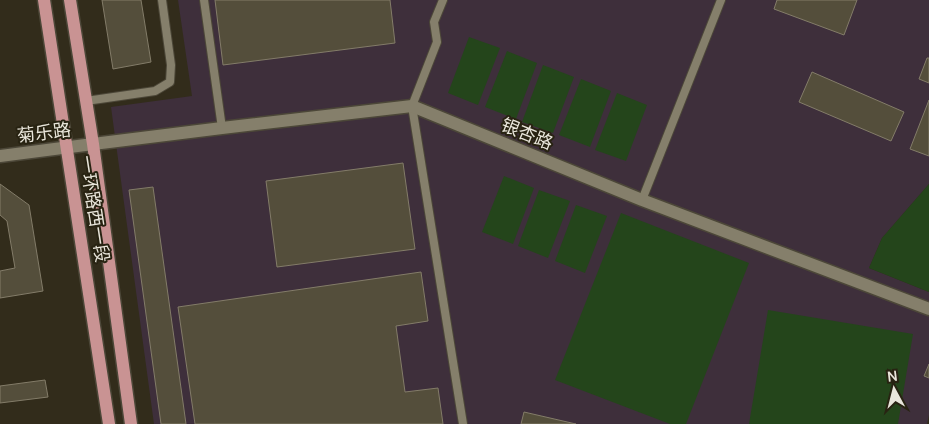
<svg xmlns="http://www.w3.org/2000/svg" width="929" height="424" font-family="Manrope,'Noto Sans SC',sans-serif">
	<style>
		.education { fill: #3e2f3b }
		.green { fill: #24451b }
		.building { fill: #544e3b; stroke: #837c69 }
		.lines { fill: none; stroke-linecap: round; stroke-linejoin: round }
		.service-casing { stroke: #4c4738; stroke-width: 10 }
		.minor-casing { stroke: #4c4738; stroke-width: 15 }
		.tertiary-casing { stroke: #4c4738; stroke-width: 15 }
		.primary-casing { stroke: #4c4738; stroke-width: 15 }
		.service { stroke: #857f6b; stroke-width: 8 }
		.minor { stroke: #857f6b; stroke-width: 12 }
		.tertiary { stroke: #857f6b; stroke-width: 12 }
		.primary { stroke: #c99393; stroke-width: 12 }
		.labels { text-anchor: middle; stroke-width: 4; stroke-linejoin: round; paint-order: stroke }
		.street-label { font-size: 18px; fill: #e9e6db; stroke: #282312 }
	</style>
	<rect width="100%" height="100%" fill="#322c1b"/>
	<path class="education" d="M178,0H929V184L882,238L869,268L929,292V415L927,424H154L111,107L192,96Z"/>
	<g class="green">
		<path d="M469,37L500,48L478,105L448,93Z"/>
		<path d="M507,51L537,63L516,119L485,107Z"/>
		<path d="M543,65L574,77L553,133L522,122Z"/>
		<path d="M581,79L611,91L590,147L559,135Z"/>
		<path d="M617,93L647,105L626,161L595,150Z"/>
		<path d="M504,176L534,188L513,244L482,232Z"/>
		<path d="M929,184V292L869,268L882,238Z"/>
		<path d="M539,190L570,201L548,258L518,246Z"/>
		<path d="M576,205L607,216L585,273L555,261Z"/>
		<path d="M621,213L749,263L686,424H670L555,380Z"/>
		<path d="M768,310L913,334L898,424H749Z"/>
	</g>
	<g class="building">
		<path d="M102,0H141L151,62L113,69Z"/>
		<path d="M215,0H390L395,43L223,65Z"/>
		<path d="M777,0H857L844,35L774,9Z"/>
		<path d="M927,58H929V83L919,79Z"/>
		<path d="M812,72L904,112L891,141L799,102Z"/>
		<path d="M929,100V156L910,149Z"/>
		<path d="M403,163L415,249L277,267L266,181Z"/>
		<path d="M0,184L29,205L43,291L0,298V271L15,268L7,221L0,215Z"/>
		<path d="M153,187L186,424H161L129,190Z"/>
		<path d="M421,272L428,321L396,326L405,392L438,388L443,424H195L178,307Z"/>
		<path d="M929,364V378L924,376Z"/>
		<path d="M45,380L48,397L0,403V386Z"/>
		<path d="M524,412L576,424H521Z"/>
	</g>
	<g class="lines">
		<g class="service-casing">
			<g id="service">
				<path d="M204,0L222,128"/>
				<path d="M443,0L434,22L437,42L412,106L463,424"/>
				<path d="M86,101L155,91L170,82L171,65L162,0"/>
				<path d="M642,200L721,0"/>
			</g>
		</g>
		<g class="minor-casing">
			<path id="minor" d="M93,144L222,128L412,106L642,200L929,309"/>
		</g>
		<g class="tertiary-casing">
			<path id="tertiary" d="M0,156L93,144"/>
		</g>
		<g class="primary-casing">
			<g id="primary">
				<path d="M44,0L109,424"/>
				<path d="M70,0L93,144L131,424"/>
			</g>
		</g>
		<use href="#service" class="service"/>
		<use href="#minor" class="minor"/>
		<use href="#tertiary" class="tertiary"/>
		<use href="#primary" class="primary"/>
	</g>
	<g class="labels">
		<g class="street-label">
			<text transform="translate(44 133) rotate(-7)" y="6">菊乐路</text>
			<text transform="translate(527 134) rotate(22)" y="6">银杏路</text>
			<text transform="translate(94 209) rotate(81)" y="6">一环路西一段</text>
		</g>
	</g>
	<g transform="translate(894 389) rotate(353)" stroke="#282312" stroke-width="4" paint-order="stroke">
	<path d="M0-4L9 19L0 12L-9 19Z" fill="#e9e6db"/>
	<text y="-8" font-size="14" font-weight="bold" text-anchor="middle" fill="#e9e6db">N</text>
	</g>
</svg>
